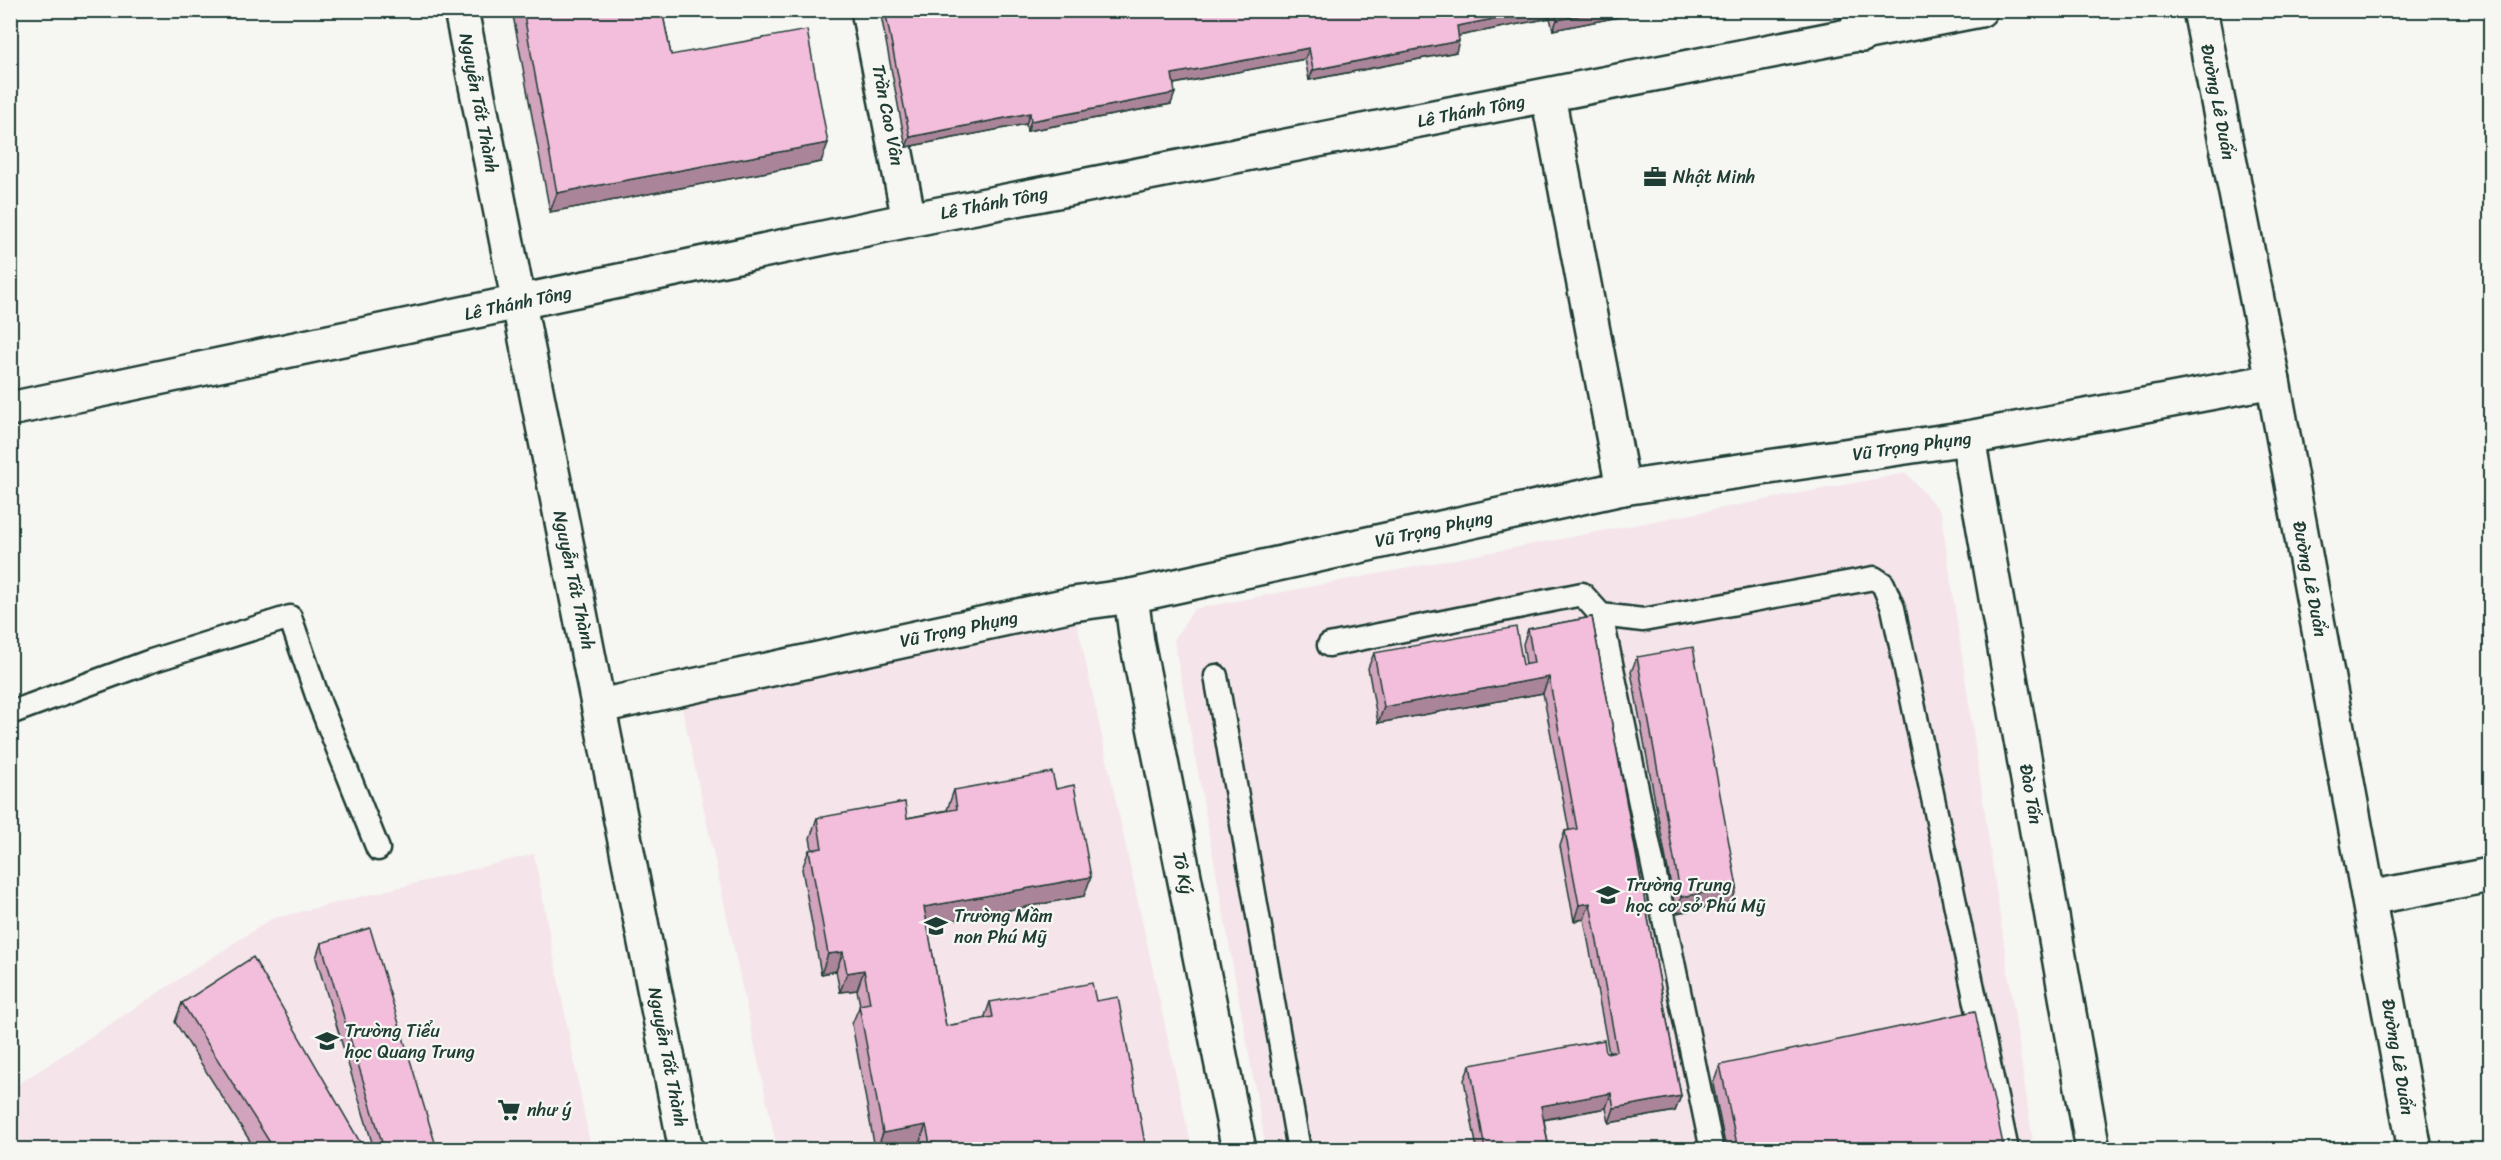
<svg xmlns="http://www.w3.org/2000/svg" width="2501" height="1160" font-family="Sriracha,sans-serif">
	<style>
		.built { fill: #f5e5eb }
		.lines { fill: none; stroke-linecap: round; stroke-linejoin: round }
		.service-casing { stroke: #1f3d34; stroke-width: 27 }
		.minor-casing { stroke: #1f3d34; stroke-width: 38 }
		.tertiary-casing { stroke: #1f3d34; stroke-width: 38 }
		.service { stroke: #f6f6f2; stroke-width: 22 }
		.minor { stroke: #f6f6f2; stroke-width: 33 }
		.tertiary { stroke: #f6f6f2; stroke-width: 33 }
		.wall { fill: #d1a3bc; stroke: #1f3d34; stroke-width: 1.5 }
		.shaded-wall { fill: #aa8599; stroke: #1f3d34; stroke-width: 1.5 }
		.building { fill: #f3bedb; stroke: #1f3d34; stroke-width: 1.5 }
		.labels { text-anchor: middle; stroke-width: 4.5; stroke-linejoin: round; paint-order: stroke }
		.street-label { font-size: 18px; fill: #1f3d34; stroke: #f6f6f2 }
		.poi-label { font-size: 18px; fill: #1f3d34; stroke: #f6f6f2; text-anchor: start }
	</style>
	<rect width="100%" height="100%" fill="#f6f6f2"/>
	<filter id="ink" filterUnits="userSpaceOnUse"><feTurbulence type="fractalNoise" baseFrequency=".0167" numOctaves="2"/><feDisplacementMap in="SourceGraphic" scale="12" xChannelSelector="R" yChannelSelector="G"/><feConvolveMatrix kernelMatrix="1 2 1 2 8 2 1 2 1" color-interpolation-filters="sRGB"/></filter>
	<g filter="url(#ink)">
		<g class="built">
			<path d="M1906,473L1941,512L2034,1149H1266L1174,640L1194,609Z"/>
			<path d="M1076,618L1192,1149H777L681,703Z"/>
			<path d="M534,854L591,1149L11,1150V1089L271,919Z"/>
		</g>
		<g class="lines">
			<g class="service-casing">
				<g id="service">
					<path d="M1601,615L1712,1150"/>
					<path d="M1329,645L1582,594L1601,615L1643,620L1874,578L1883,584L1893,608L2007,1150"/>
					<path d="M1216,676L1299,1150"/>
					<path d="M10,713L151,661L290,617L320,704L378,849"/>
				</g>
			</g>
			<g class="minor-casing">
				<g id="minor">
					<path d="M461,10L686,1150"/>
					<path d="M868,10L909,220"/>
					<path d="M1858,10L1862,35"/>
					<path d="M2200,10L2273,381L2415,1150"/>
					<path d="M1548,96L1623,488"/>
					<path d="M1968,438L2093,1150"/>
					<path d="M1131,596L1137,642L1239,1150"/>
					<path d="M600,706L1073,604L1131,596L1623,488L1968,438L2273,381"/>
					<path d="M2369,898L2490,875"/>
				</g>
			</g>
			<g class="tertiary-casing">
				<path id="tertiary" d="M10,409L909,220L1980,10"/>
			</g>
			<use href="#service" class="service"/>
			<use href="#minor" class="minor"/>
			<use href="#tertiary" class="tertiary"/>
		</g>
		<g class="wall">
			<path d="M512,10H662L671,55L821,162L550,212Z"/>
			<path d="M880,10H1654L1553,30L1550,18L1458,36L1456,52L1309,80L1305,59L1174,84L1171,104L1027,131L1026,124L906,147Z"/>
			<path d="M1592,617L1681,1096L1675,1111L1609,1123L1606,1108L1544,1120L1549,1149H1477L1464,1080L1470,1065L1609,1053L1584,919L1574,921L1560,846L1565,831L1569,830L1543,693L1378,723L1368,668L1374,653L1523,665L1526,664L1523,644L1528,629Z"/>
			<path d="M1637,657L1732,902L1676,913L1631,672Z"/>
			<path d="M1056,789L1084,896L927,925L946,1026L984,1019L990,1002L1096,1001L1146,1149H920L919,1144L893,1149H875L852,1024L860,1005L857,990L840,992L836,971L821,974L802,869L809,850L812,849L810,838L817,818H907L947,810L954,790Z"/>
			<path d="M321,943L437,1149H374L316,958Z"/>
			<path d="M182,1003L364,1149H255L175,1022Z"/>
			<path d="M1720,1065L2004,1149H1726L1713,1084Z"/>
		</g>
		<g class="shaded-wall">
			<path d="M1539,10H1553L1550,18L1453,37L1457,26Z"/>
			<path d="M1603,10H1654L1553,30L1557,20Z"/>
			<path d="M1459,41L1456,52L1309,80L1313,70Z"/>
			<path d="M1309,48L1305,59L1168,85L1172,74Z"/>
			<path d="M1175,93L1171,104L1027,131L1031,121Z"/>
			<path d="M1030,113L1026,124L906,147L910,137Z"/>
			<path d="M828,143L821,162L550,212L557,193Z"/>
			<path d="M1549,677L1543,693L1378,723L1384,707Z"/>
			<path d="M1091,877L1084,896L917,927L924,907Z"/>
			<path d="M1737,887L1732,902L1676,913L1681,897Z"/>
			<path d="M1590,903L1584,919L1574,921L1579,905Z"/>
			<path d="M843,952L836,971L821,974L828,954Z"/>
			<path d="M864,970L857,990L840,992L847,973Z"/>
			<path d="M1611,1093L1606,1108L1535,1121L1541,1106Z"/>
			<path d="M1681,1096L1675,1111L1609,1123L1614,1108Z"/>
			<path d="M926,1125L919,1144L893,1149H877L883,1133Z"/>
		</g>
		<g class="building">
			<path d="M523,10H662L671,55L807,30L828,143L557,193Z"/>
			<path d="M885,10H1539L1457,26L1459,41L1313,70L1309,48L1172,74L1175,93L1031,121L1030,113L910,137Z"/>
			<path d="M1555,10H1603L1557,20Z"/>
			<path d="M1592,617L1681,1096L1614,1108L1611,1093L1541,1106L1549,1149H1485L1470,1065L1604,1040L1606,1053L1617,1051L1590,903L1579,905L1565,831L1577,829L1549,677L1384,707L1374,653L1516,627L1523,665L1534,663L1528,629Z"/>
			<path d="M1693,647L1737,887L1681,897L1637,657Z"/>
			<path d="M1052,772L1056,789L1074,785L1091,877L924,907L946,1026L993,1017L990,1002L1092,983L1096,1001L1118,997L1146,1149H931L926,1125L883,1133L859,1005L870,1003L864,970L847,973L843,952L828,954L809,850L822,848L817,818L905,802L907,818L957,809L954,790Z"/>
			<path d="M370,928L437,1149H384L321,943Z"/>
			<path d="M253,957L364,1149H274L182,1003Z"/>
			<path d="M1975,1011L2004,1149H1738L1720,1065Z"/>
		</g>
	</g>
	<defs>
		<g id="office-bare" transform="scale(1.8)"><path d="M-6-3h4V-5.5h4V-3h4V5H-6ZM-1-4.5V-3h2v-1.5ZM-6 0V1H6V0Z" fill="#1f3d34" stroke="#f6f6f2" stroke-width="2.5" paint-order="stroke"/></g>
		<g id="school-bare" transform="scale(1.8)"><path d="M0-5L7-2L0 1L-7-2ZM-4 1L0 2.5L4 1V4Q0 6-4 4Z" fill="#1f3d34" stroke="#f6f6f2" stroke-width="2.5" paint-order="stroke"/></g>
		<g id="supermarket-bare" transform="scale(1.8)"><path d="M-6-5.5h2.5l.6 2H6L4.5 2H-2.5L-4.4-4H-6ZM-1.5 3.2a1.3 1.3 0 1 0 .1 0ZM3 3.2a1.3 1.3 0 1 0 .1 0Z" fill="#1f3d34" stroke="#f6f6f2" stroke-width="2.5" paint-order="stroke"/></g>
	</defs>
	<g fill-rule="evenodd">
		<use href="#office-bare" x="1655" y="177"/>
		<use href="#school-bare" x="1608" y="895"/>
		<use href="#school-bare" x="936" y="926"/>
		<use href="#school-bare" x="327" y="1041"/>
		<use href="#supermarket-bare" x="509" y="1110"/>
	</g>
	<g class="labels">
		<g class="street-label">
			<text transform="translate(2218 102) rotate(79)" y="6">Đường Lê Duẩn</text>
			<text transform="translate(479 103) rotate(79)" y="6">Nguyễn Tất Thành</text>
			<text transform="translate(1471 111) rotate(-11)" y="6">Lê Thánh Tông</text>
			<text transform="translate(888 115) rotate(79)" y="6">Trần Cao Vân</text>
			<text transform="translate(994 203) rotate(-11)" y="6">Lê Thánh Tông</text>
			<text transform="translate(518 303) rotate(-12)" y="6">Lê Thánh Tông</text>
			<text transform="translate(1912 446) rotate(-8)" y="6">Vũ Trọng Phụng</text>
			<text transform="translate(1434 529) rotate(-12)" y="6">Vũ Trọng Phụng</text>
			<text transform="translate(2310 579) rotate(79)" y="6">Đường Lê Duẩn</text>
			<text transform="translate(574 580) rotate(78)" y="6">Nguyễn Tất Thành</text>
			<text transform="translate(959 629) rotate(-12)" y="6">Vũ Trọng Phụng</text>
			<text transform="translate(2031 794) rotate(80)" y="6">Đào Tấn</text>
			<text transform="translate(1183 873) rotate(79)" y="6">Tô Ký</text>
			<text transform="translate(668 1057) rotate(79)" y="6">Nguyễn Tất Thành</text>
			<text transform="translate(2398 1057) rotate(80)" y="6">Đường Lê Duẩn</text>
		</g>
		<g class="poi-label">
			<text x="1673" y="183">Nhật Minh</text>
			<text x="1626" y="891">Trường Trung<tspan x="1626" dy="21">học cơ sở Phú Mỹ</tspan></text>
			<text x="954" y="922">Trường Mầm<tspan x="954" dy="21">non Phú Mỹ</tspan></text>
			<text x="345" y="1037">Trường Tiểu<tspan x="345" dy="21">học Quang Trung</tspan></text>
			<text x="527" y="1116">như ý</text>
		</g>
	</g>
	<rect width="2501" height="1160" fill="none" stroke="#f6f6f2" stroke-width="36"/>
	<rect x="18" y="18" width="2465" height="1124" fill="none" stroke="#1f3d34" stroke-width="2" filter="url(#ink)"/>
</svg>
